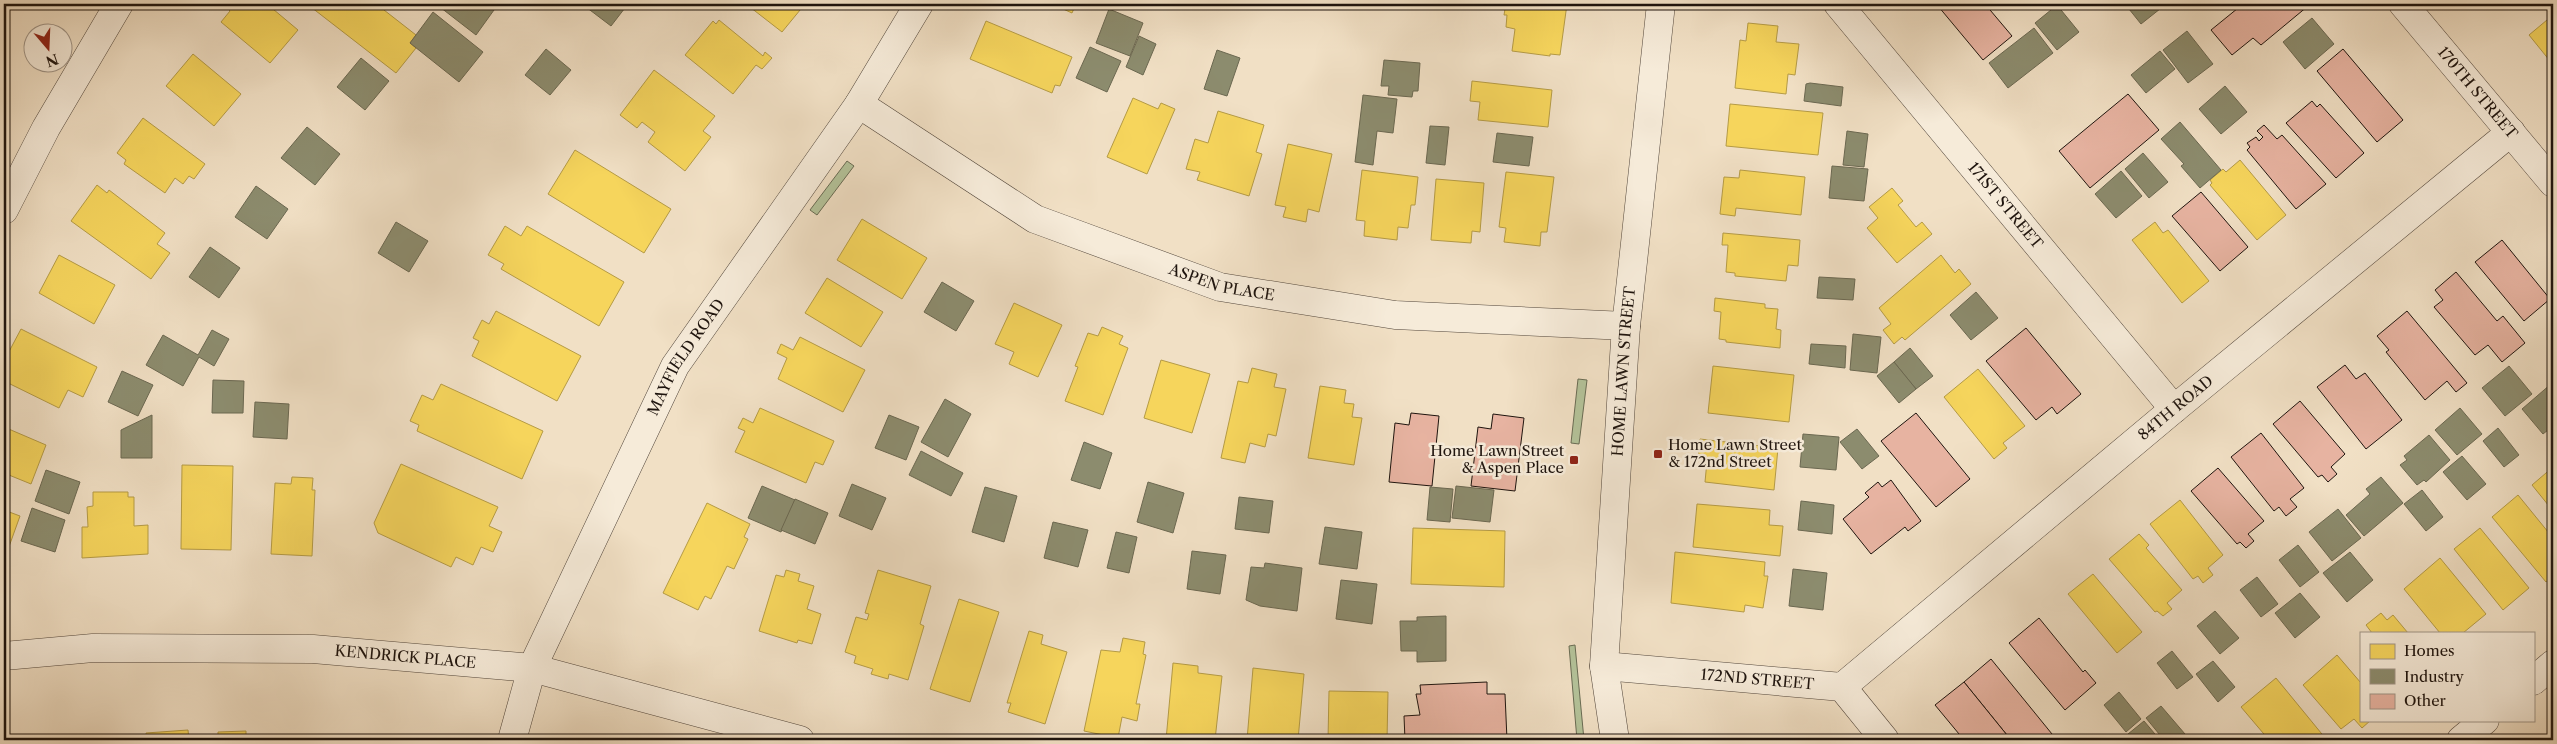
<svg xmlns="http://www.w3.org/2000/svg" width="2557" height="744" font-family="'Libre Caslon Text',serif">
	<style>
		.green { fill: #b4c39a; stroke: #696c54 }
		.homes { fill: #f6d55c; stroke: #b59b45 }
		.industry { fill: #8c8c6e; stroke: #6b6851 }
		.building { fill: #e7b3a1; stroke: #1e140e }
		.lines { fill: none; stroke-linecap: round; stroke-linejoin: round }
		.minor-casing { stroke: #53473c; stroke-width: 29 }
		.minor { stroke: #f6ebd9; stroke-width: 28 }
		.poi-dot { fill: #8f2418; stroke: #f6ebd9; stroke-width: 2 }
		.labels { text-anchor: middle; stroke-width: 5; stroke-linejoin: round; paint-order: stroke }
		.street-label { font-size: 15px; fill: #1e140e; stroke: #f6ebd9 }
		.poi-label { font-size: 15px; fill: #1e140e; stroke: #f6ebd9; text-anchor: start }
	</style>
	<rect width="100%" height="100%" fill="#f1e0c5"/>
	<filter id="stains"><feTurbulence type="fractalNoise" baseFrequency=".004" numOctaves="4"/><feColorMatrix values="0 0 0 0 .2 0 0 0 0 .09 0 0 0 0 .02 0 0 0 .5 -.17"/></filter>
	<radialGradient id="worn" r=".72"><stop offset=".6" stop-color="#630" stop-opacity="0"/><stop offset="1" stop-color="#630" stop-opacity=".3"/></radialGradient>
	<g class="green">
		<path d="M847,161L854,166L817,215L810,210Z"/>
		<path d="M1578,379L1587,380L1579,444L1571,443Z"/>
		<path d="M1575,645L1584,740H1577L1569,646Z"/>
	</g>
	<g class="homes">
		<path d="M233,4H267L298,30L270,63L221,22L230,11L228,9Z"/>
		<path d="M307,4H383L387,6L384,10L416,35L410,43L416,48L396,73Z"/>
		<path d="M746,4H805L782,32Z"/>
		<path d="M1052,4H1076L1072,13Z"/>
		<path d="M1494,4H1567L1560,55L1550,54V56L1512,51L1515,29L1506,27L1507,15H1504L1505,9L1493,8Z"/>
		<path d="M2553,15V59L2550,61L2529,35Z"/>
		<path d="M719,20L763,56L765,52L772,58L762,69L756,65L733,94L685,55L713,21L716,24Z"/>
		<path d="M986,21L1072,57L1060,86L1055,85L1052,93L970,59Z"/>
		<path d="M1748,23L1778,26L1776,42L1799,44L1795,75L1788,74L1786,94L1735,88L1740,40L1746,41Z"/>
		<path d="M193,54L241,94L214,126L166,86Z"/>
		<path d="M654,70L715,116L703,131L711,137L685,171L648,142L655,132L642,122L637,128L620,115Z"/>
		<path d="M1472,81L1552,90L1548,127L1478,120L1480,102L1470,101Z"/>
		<path d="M1133,98L1158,109L1161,103L1175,109L1147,174L1107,157Z"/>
		<path d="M1730,104L1823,113L1818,155L1726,146Z"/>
		<path d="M1218,111L1264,125L1256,152L1262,154L1249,196L1197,180L1200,172L1186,169L1195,139L1208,143Z"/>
		<path d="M143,118L205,164L194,179L189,176L183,184L175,178L165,193L124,164L126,160L117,153Z"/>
		<path d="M1288,144L1332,154L1319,212L1308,209L1306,222L1283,217L1286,207L1275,205Z"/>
		<path d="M575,150L671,209L644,253L548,194Z"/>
		<path d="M2240,160L2286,215L2257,240L2210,185L2212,183L2210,180L2223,169L2226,172Z"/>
		<path d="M1362,170L1418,177L1415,205H1411L1408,228L1398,227L1397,240L1364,236L1365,221L1356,220Z"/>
		<path d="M1740,170L1805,177L1801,215L1736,208L1735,216L1720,214L1724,177L1739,178Z"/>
		<path d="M1506,172L1554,177L1547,232H1541L1540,246L1504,242L1506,228L1499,227Z"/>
		<path d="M1436,179L1484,183L1480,232L1472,231L1471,243L1431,240Z"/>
		<path d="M97,185L107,193L109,190L165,233L157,244L170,253L151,279L71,221Z"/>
		<path d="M1892,188L1903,201L1898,205L1916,227L1922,222L1932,234L1897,263L1867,228L1878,218L1869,207Z"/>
		<path d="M862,219L927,258L902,299L837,260Z"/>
		<path d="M2155,222L2163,233L2168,230L2209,281L2182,303L2132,240Z"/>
		<path d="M505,226L521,236L527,226L624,282L599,326L501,269L504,264L488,255Z"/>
		<path d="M1723,233L1800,240L1798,266L1788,265L1786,281L1735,276V273L1726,272L1728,245H1722Z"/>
		<path d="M59,255L115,285L94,324L39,293Z"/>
		<path d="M1941,255L1955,273L1959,269L1971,284L1905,340L1902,337L1894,344L1883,330L1891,324L1879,308Z"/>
		<path d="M827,278L883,312L861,347L805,313Z"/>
		<path d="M1715,298L1765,304V308L1778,309L1776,329L1781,330L1780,348L1726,342V340L1719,339L1721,312L1714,311Z"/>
		<path d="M1014,303L1062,325L1038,377L1009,364L1014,352L995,344Z"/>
		<path d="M496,311L581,356L557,401L472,356L479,341L473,338L482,320L489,324Z"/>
		<path d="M1102,327L1123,336L1119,344L1128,348L1103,415L1065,401L1078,367L1075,366L1088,333L1098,336Z"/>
		<path d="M21,329L97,367L83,397L68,390L59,408L4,381V361Z"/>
		<path d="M800,337L865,370L843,412L778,379L787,358L777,353L781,344L793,350Z"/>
		<path d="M1161,360L1210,374L1192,433L1144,418Z"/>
		<path d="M1713,366L1794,375L1789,422L1708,413Z"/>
		<path d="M1252,368L1277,374L1274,387L1286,389L1276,436L1268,434L1265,447L1250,443L1245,463L1221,458L1238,381L1248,383Z"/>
		<path d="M1978,369L2025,426L2003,443L2007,448L1994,459L1944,397Z"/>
		<path d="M441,384L543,431L522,479L417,431L419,425L410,421L422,395L433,400Z"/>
		<path d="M1320,386L1346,390L1344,403L1354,404L1352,417L1362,418L1354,465L1308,458Z"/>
		<path d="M760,408L834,441L823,465L815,462L806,483L735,452L745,431L738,428L743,418L753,423Z"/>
		<path d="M4,427L46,445L31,484L4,473Z"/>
		<path d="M1700,439L1778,448L1774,490L1705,482L1707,461L1698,460Z"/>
		<path d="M401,464L498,507L489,526L502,532L493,552L481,547L473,565L456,557L451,567L378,533L374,523Z"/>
		<path d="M182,465L233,466L231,550L181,549Z"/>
		<path d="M2553,467V511L2532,485Z"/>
		<path d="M292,477L313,478L312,490H315L312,556L271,554L275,483L291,484Z"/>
		<path d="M93,492H128V497H134V526L148,525V554L82,558V527H88L87,507L93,506Z"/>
		<path d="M2518,495L2553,538V577L2546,582L2492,517Z"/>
		<path d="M2180,500L2223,555L2208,568L2213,575L2203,583L2198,576L2193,579L2150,524Z"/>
		<path d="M707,503L750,524L744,537L748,539L734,569L727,566L711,599L705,596L698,610L663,593Z"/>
		<path d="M1697,504L1770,510L1769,525L1783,526L1780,556L1693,547Z"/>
		<path d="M4,510L20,516L6,555H4Z"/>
		<path d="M1413,528L1505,531L1504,587L1411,584Z"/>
		<path d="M2480,528L2529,588L2503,610L2454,549Z"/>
		<path d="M2139,534L2149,545L2146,548L2182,590L2167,603L2172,609L2163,616L2157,611L2155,612L2109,559Z"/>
		<path d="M1675,552L1765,562L1764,576H1768L1763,608L1745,605L1744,612L1671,603Z"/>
		<path d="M2440,558L2486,614L2463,633H2440L2404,589Z"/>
		<path d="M786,570L800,574L798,581L814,586L807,609L821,614L812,644L798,640L797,643L759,631L776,575L784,577Z"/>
		<path d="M878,570L931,586L920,624L924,626L908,680L889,674L888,679L871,674L873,669L854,663L856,656L845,652L856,617L867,620L869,614L865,613Z"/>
		<path d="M2093,574L2142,632L2117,653L2068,594Z"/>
		<path d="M959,599L999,612L970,702L930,689Z"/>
		<path d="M2381,613L2387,620L2393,615L2408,633H2372L2366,625Z"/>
		<path d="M1029,631L1043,635L1041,644L1067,652L1045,724L1008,712L1011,703H1007Z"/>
		<path d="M1123,638L1145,642L1143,654L1146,655L1136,704H1140L1137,721L1122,717L1118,738L1084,731L1101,650L1120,652Z"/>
		<path d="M2337,655L2361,683V720H2371L2362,728L2354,719L2341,729L2303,685Z"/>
		<path d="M1173,663L1198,666V673L1222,676L1215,740H1166Z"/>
		<path d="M1253,668L1304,674L1298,740H1247Z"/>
		<path d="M2276,678L2326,739L2325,740H2269L2241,707Z"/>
		<path d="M1329,691L1388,692L1387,740H1328Z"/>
		<path d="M188,730L189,740H147L146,733Z"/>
		<path d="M246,731V739L259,738V740H218V732Z"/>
		<path d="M331,735L388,740H331Z"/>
	</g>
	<g class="industry">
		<path d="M436,4H486L494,10L476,35Z"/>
		<path d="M582,4H628L611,26Z"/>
		<path d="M2125,4H2164L2165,5L2141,24Z"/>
		<path d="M2057,5L2079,32L2057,50L2035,23Z"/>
		<path d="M1109,9L1143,23L1130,56L1096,43Z"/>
		<path d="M433,12L483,52L459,82L410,43Z"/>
		<path d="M2312,18L2334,44L2305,69L2283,42Z"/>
		<path d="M2034,28L2053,53L2008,88L1989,63Z"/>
		<path d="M2187,31L2213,64L2188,83L2163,50Z"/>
		<path d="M1139,36L1156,44L1143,75L1126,67Z"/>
		<path d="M1090,47L1121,61L1107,92L1076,78Z"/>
		<path d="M546,49L571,70L550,95L525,75Z"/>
		<path d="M1217,50L1240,58L1227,96L1204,89Z"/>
		<path d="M2160,51L2175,69L2146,93L2131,75Z"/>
		<path d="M361,58L389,81L365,110L337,87Z"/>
		<path d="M1384,60L1420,63L1418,91H1413L1412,97L1388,95L1389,86H1381Z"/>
		<path d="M1810,83L1843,87L1841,106L1804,101L1806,84Z"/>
		<path d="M2225,86L2247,112L2221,134L2199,109Z"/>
		<path d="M1363,95L1397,99L1393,133L1377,131L1373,165L1355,162Z"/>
		<path d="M2180,122L2221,170L2200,188L2181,166L2184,164L2161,139Z"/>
		<path d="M1430,126L1449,127L1445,165L1426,163Z"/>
		<path d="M307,127L340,154L315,185L281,158Z"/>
		<path d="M1847,131L1868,134L1864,167L1843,165Z"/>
		<path d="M1497,133L1533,137L1529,166L1493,162Z"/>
		<path d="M2143,153L2168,182L2149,198L2125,169Z"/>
		<path d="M1832,166L1868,169L1864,201L1829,198Z"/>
		<path d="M2121,171L2142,196L2116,218L2095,194Z"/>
		<path d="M256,186L288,209L267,239L235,217Z"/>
		<path d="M396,222L428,241L409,272L378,253Z"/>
		<path d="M210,247L240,268L219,298L189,277Z"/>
		<path d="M1819,277L1855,279L1853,300L1817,298Z"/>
		<path d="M942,282L974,301L956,331L924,312Z"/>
		<path d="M1976,292L1998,318L1971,340L1950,315Z"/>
		<path d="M212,330L229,339L214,366L199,357L183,386L146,365L163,335L198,355Z"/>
		<path d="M1853,334L1881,337L1877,373L1850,370Z"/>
		<path d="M1811,344L1846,346L1845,368L1809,364Z"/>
		<path d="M1910,348L1933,376L1916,389L1894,362Z"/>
		<path d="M1894,362L1916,389L1899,403L1877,376Z"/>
		<path d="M2509,366L2532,394L2505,416L2482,388Z"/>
		<path d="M122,371L153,385L138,416L108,402Z"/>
		<path d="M213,380L244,381L243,413H212Z"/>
		<path d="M2551,384L2553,387V426L2543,434L2522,409Z"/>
		<path d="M945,399L971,414L948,457L921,442Z"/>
		<path d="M255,402L289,404L287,439L253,437Z"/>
		<path d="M2460,408L2482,434L2457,455L2435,430Z"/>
		<path d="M152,415V458H121V430Z"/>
		<path d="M889,415L919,427L906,460L875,448Z"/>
		<path d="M2498,428L2519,455L2504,467L2483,441Z"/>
		<path d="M1857,429L1879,456L1862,469L1840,442Z"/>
		<path d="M1803,434L1839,437L1836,470L1800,467Z"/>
		<path d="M2429,435L2450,460L2426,482L2424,480L2417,485L2400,465L2407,460L2404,456Z"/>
		<path d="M1084,442L1112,453L1100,489L1071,480Z"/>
		<path d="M921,451L963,473L951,496L909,475Z"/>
		<path d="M2462,456L2486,484L2467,500L2443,472Z"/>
		<path d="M46,470L80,482L69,514L35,501Z"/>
		<path d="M2381,477L2403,503L2364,536L2346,515L2370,494L2366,489Z"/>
		<path d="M1148,482L1184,493L1173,533L1137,522Z"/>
		<path d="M852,484L886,498L872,530L839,516Z"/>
		<path d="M762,486L795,500L781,532L748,518Z"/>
		<path d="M1456,486L1494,490L1490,522L1452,518Z"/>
		<path d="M985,487L1017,496L1004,542L972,532Z"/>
		<path d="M1430,487L1453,489L1450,522L1427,520Z"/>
		<path d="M2422,490L2443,517L2426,531L2404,504Z"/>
		<path d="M1239,497L1273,501L1269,533L1235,529Z"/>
		<path d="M795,499L828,513L815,544L781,530Z"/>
		<path d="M1801,501L1834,505L1832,534L1798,530Z"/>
		<path d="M32,508L65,520L55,552L21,541Z"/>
		<path d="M2338,509L2361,538L2332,561L2309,532Z"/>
		<path d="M1053,522L1088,530L1078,567L1044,558Z"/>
		<path d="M1325,527L1362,532L1357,569L1319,564Z"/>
		<path d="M1116,532L1137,537L1129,573L1107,568Z"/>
		<path d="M2298,545L2319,572L2300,587L2279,560Z"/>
		<path d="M1192,551L1226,555L1220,594L1187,589Z"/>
		<path d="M2350,552L2373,580L2347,602L2323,573Z"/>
		<path d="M1265,563L1302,568L1297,611L1260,606L1246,600L1251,567L1264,568Z"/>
		<path d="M1793,569L1827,573L1823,610L1789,606Z"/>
		<path d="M2257,577L2278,604L2261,617L2240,590Z"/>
		<path d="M1341,580L1377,584L1372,624L1336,619Z"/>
		<path d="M2300,593L2320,617L2295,638L2275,613Z"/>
		<path d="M2215,611L2239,638L2220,654L2197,626Z"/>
		<path d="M1446,616V661L1417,662V651H1401L1400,621H1417V617Z"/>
		<path d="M2172,651L2193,677L2177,689L2157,663Z"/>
		<path d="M2213,661L2235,687L2218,702L2196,674Z"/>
		<path d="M2119,692L2141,719L2126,732L2104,705Z"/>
		<path d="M2161,706L2185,734L2178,740H2164L2146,718Z"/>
		<path d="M2144,721L2160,740H2133L2128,734Z"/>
	</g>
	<g class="building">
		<path d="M1941,4H1985L2012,36L1983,60L1938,6Z"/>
		<path d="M2243,4H2306L2308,6L2261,45L2253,38L2232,55L2211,30Z"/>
		<path d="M2343,49L2403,120L2377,142L2317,71Z"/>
		<path d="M2128,94L2159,130L2090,188L2059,151Z"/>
		<path d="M2312,101L2317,107L2320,104L2364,153L2336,178L2286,123Z"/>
		<path d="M2264,125L2277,139L2282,135L2326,184L2296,209L2247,150L2250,147L2247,143L2256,137L2259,141L2263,137L2257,131Z"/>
		<path d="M2201,192L2248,247L2220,271L2172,216Z"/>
		<path d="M2502,240L2550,299L2524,321L2475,262Z"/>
		<path d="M2456,272L2497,321L2503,316L2525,343L2502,362L2488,345L2475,355L2434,307L2443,300L2435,290Z"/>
		<path d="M2407,311L2467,383L2456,392L2447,381L2425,400L2386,352L2389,350L2377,336Z"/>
		<path d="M2026,328L2081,394L2057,414L2052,407L2036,420L1986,361Z"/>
		<path d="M2345,365L2356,379L2365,373L2402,420L2366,449L2317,387Z"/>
		<path d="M2300,401L2345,454L2331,467L2337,474L2328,482L2322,475L2318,477L2273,424Z"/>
		<path d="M1411,413L1439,416L1432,486L1389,482L1395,423L1409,425Z"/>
		<path d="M1916,413L1970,479L1936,507L1881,441Z"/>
		<path d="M1493,414L1524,418L1515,491L1471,486L1478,427L1491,429Z"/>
		<path d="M2261,433L2304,488L2290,499L2297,507L2286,516L2279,507L2274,511L2231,457Z"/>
		<path d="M2218,468L2264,521L2248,534L2254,541L2246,548L2240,542L2237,544L2191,491Z"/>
		<path d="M1891,480L1921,521L1908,531L1905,527L1871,554L1843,519L1869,497L1865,493L1878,482L1882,487Z"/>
		<path d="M2039,618L2083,672L2085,670L2096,683L2065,710L2009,643Z"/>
		<path d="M1991,659L2052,734L2045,740H2011L1964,682Z"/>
		<path d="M1487,682V694H1505L1507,740H1405L1404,716L1420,715L1416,694H1421L1420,685Z"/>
		<path d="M1964,682L2011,740H1964L1935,705Z"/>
	</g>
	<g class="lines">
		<g class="minor-casing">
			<g id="minor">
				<path id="s1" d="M1838,4L2174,409"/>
				<path id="s2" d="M2403,4L2553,183"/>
				<path id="s3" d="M859,104L1035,219L1220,287L1395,315L1626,326"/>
				<path d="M4,210L46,128L119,4"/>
				<path id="s4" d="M4,656L93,648L313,649L532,668L800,740"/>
				<path id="s5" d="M1604,666L1842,687L1885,740"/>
				<path d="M2533,681L2553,664"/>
				<path id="s6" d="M1842,687L2174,409L2511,132"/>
				<path id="s7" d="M512,740L532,668L675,366L859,104L919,4"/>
				<path id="s8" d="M1615,740L1604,666L1626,326L1661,4"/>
				<path d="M2461,740L2485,720"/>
			</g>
		</g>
		<use href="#minor" class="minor"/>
	</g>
	<g class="poi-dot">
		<rect x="1653" y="449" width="10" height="10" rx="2.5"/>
		<rect x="1569" y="455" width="10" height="10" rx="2.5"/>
	</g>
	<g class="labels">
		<g class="street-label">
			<text dy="5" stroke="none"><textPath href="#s2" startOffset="116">170TH STREET</textPath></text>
			<text dy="5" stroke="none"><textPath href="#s1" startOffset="262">171ST STREET</textPath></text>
			<text dy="5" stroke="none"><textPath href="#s3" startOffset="408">ASPEN PLACE</textPath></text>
			<text dy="5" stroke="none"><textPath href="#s7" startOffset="422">MAYFIELD ROAD</textPath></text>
			<text dy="5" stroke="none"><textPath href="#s8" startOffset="370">HOME LAWN STREET</textPath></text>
			<text dy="5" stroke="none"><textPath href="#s6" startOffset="435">84TH ROAD</textPath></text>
			<text dy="5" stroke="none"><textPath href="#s4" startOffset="402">KENDRICK PLACE</textPath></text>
			<text dy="5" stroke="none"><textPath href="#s5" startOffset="154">172ND STREET</textPath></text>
		</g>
		<g class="poi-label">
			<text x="1668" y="450">Home Lawn Street<tspan x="1668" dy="17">&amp; 172nd Street</tspan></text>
			<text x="1564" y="456" text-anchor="end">Home Lawn Street<tspan x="1564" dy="17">&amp; Aspen Place</tspan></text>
		</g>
	</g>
	<rect width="2557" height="744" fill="none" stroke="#f1e0c5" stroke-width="20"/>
	<rect x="5" y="5" width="2547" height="734" fill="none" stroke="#1e140e" stroke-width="2.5"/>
	<rect x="10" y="10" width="2537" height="724" fill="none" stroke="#1e140e"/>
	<rect x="2360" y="632" width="175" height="90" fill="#f6ebd9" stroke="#a09588"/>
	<rect x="2370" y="644" width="25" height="15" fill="#f6d55c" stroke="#a09588"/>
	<text x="2404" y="656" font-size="15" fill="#1e140e">Homes</text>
	<rect x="2370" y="669" width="25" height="15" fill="#8c8c6e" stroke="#a09588"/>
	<text x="2404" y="682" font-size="15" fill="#1e140e">Industry</text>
	<rect x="2370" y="694" width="25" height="15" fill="#e7b3a1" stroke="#a09588"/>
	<text x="2404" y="706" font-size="15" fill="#1e140e">Other</text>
	<g transform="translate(48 48) rotate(161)"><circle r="24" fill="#f6ebd9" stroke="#a09588"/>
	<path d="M0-4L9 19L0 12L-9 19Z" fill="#8f2418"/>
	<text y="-8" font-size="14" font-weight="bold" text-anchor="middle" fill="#1e140e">N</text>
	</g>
	<rect width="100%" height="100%" filter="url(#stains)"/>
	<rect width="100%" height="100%" fill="url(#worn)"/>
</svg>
